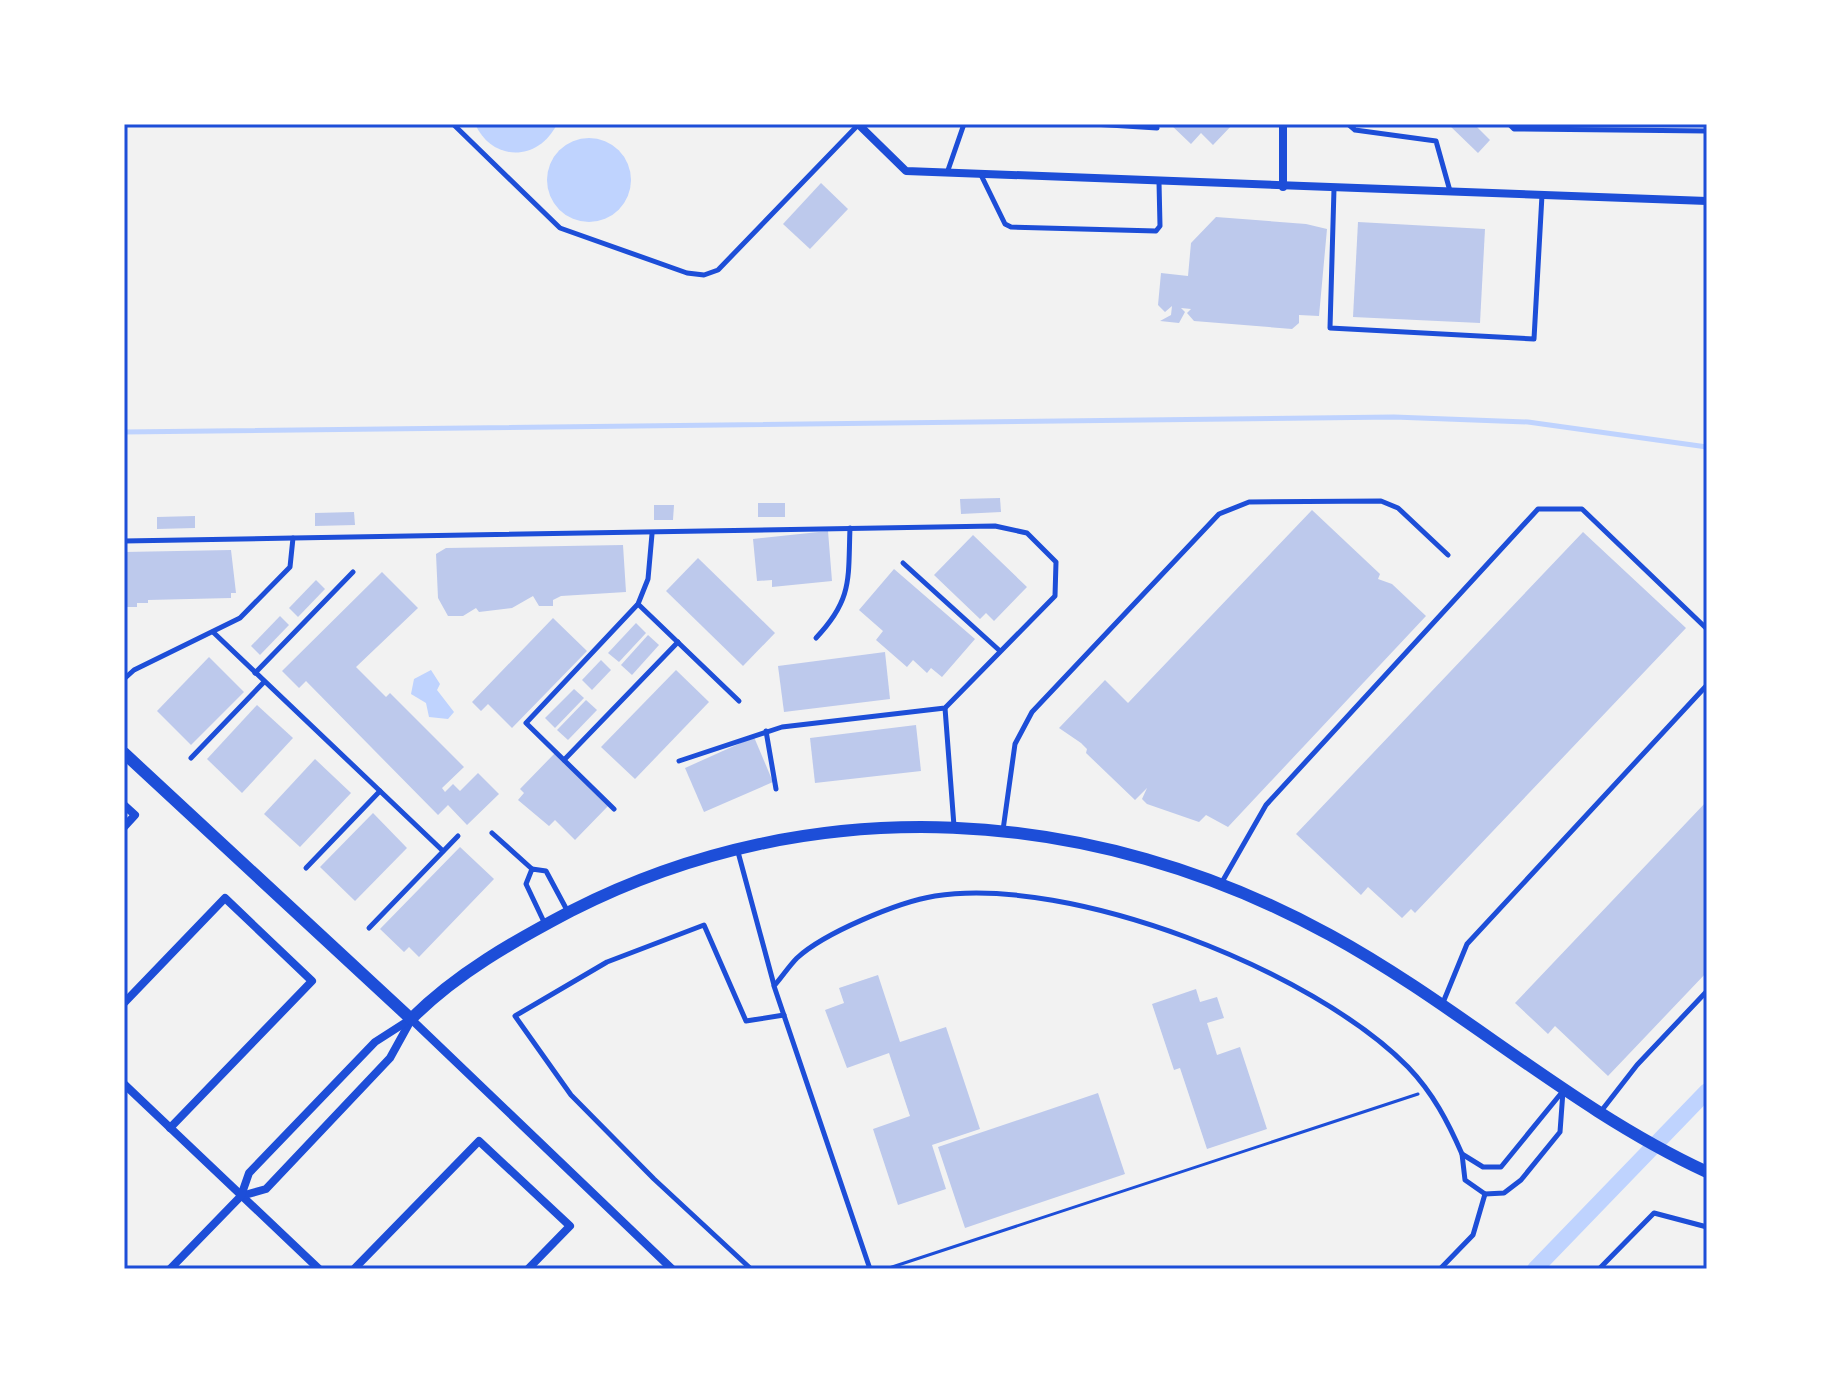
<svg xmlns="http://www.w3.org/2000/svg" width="1831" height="1393" font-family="'Space Grotesk',sans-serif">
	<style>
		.water { fill: #bfd3fe }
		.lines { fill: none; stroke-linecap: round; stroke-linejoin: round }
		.stream { stroke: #bfd3fe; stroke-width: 5 }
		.canal { stroke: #bfd3fe; stroke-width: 16 }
		.building { fill: #bdc9ec }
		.path { stroke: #1d4ed8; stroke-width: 3 }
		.service { stroke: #1d4ed8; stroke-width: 5 }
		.minor { stroke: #1d4ed8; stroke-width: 8 }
		.tertiary { stroke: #1d4ed8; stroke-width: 12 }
		.neatline { fill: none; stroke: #1d4ed8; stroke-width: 3 }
	</style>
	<rect width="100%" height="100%" fill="#f2f2f2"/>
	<g class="water">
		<path d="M475,124H557C539,161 493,163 475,124Z"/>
		<circle cx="589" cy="180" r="42"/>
		<path d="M431,670L440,684L437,690L454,712L448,719L429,717L426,703L411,694L414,679Z"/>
	</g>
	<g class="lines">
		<path class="stream" d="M124,432L1394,417L1528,422L1707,447"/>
		<path class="canal" d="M1535,1269L1707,1091"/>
	</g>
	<g class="building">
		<path d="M1170,124H1233L1213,145L1201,133L1191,144Z"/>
		<path d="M1448,124H1474L1490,140L1478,153Z"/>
		<path d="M821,183L848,209L810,249L783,224Z"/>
		<path d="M1216,217L1306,224L1327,229L1319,316L1299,315V323L1292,329L1194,321L1187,313L1191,309L1181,308L1185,312L1179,323L1160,321L1171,315L1172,306L1165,312L1158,305L1161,273L1188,276L1191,243Z"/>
		<path d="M1358,222L1485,229L1480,323L1353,317Z"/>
		<path d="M1000,498L1001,512L961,514L960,499Z"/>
		<rect x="758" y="503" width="27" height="14"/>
		<path d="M654,505H674L673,520H654Z"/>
		<path d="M1312,510L1380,574L1378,579L1392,584L1426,616L1228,827L1206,815L1199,822L1147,804L1142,799L1147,788L1135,800L1086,753L1087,749L1081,743L1059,728L1105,680L1128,703Z"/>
		<path d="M354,512L355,525L315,526V513Z"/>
		<path d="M195,516V528L157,529V517Z"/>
		<path d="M828,531L832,581L772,587V580L757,581L753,539Z"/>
		<path d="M1583,532L1686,628L1415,913L1411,909L1402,918L1368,887L1361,895L1296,834Z"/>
		<path d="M973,535L1027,587L994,621L986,613L980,619L934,575Z"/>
		<path d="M623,545L626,592L561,596L553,600V606H539L533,596L512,608L479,612L476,608L463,616H448L438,598L436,554L446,548Z"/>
		<path d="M231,550L236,593H231V598L148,600V603H137V607H124V552Z"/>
		<path d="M698,558L775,633L743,666L666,591Z"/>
		<path d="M894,569L975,639L942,677L931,668L927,673L913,660L907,667L876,640L883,631L859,610Z"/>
		<path d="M382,572L418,608L356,667L386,697L390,693L464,767L442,788L445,792L453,784L460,791L478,773L499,794L467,825L448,805L438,815L306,681L299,688L282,671Z"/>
		<path d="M316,580L325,589L298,617L289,608Z"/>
		<path d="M280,616L289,625L260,655L251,646Z"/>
		<path d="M553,618L587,651L512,728L488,704L481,711L472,702Z"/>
		<path d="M636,623L646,633L619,662L608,653Z"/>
		<path d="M648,635L659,645L632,675L621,665Z"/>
		<path d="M885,652L890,699L784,712L778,666Z"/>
		<path d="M209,657L244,692L191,745L157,711Z"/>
		<path d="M601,660L611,670L592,690L582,680Z"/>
		<path d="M676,670L709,702L635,779L601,747Z"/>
		<path d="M574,689L584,698L555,728L545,718Z"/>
		<path d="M586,700L597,710L568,740L557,730Z"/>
		<path d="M257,705L293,738L242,793L207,759Z"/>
		<path d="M916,725L921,771L815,783L810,738Z"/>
		<path d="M754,737L773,782L704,812L685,768Z"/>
		<path d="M555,753L609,805L575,840L555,820L549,826L518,800L524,793L520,789Z"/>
		<path d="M315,759L351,793L300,847L264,814Z"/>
		<path d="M1707,801V972L1608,1076L1555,1026L1548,1034L1515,1003Z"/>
		<path d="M373,813L407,848L355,901L320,867Z"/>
		<path d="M460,847L494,879L419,957L409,947L404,952L380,929Z"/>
		<path d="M878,975L900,1042L946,1027L980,1129L932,1145L946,1189L898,1205L873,1129L910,1116L889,1053L847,1068L825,1010L844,1003L839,988Z"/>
		<path d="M1196,989L1200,1002L1217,997L1224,1018L1207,1023L1217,1055L1240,1047L1267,1129L1207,1149L1180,1068L1174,1070L1152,1004Z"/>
		<path d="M1098,1093L1125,1174L965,1228L938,1147Z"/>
	</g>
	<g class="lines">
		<path class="path" d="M886,1269L1418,1094"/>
		<g class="service">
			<path d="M453,124L560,228L687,273L704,275L718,270L858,125"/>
			<path d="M1093,124L1157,128"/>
			<path d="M1348,124L1355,130L1436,141L1450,191"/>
			<path d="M1509,124L1514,129L1707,131"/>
			<path d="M947,173L964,124"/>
			<path d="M981,175L1005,224L1011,227L1156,231L1160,226L1159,182"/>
			<path d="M1334,189L1330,328L1534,339L1542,195"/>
			<path d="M124,541L293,538"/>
			<path d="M903,563L1000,651"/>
			<path d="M638,604L739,701"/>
			<path d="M213,632L443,851"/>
			<path d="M816,638C853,599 848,579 850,528"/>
			<path d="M255,673L353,572"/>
			<path d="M124,679L134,670L240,618L290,567L293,538L995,526L1027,533L1056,562L1055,596L945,708L782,727L679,761"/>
			<path d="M945,708L954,826"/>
			<path d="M766,731L776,789"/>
			<path d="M191,758L264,682"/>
			<path d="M564,760L678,642"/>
			<path d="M614,809L526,723L638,604L648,579L652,534"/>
			<path d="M1003,830L1015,744L1032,712L1219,514L1249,502L1381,501L1398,508L1448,555"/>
			<path d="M492,833L532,869"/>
			<path d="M738,852L774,985"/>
			<path d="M306,868L380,791"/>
			<path d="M1222,882L1266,805L1538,509H1582L1707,629"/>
			<path d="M545,924L526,884L532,869L546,871L568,912"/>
			<path d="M369,928L458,836"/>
			<path d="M1442,1005L1467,944L1707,685"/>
			<path d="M1563,1091L1560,1132L1521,1180L1504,1193L1485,1194L1465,1180L1462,1154L1483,1167H1501Z"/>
			<path d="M1602,1110L1637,1065L1707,991"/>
			<path d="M751,1269L654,1179L571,1095L515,1016L607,962L704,925L746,1021L784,1015"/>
			<path d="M870,1269L774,986C782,977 789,966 797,958C824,933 898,902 935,896C1070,875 1313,970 1408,1067C1433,1093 1448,1122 1462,1154"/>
			<path d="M1440,1269L1473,1235L1485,1194"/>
			<path d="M1599,1269L1654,1213L1707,1227"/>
		</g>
		<g class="minor">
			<path d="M858,124L906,171L1707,201"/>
			<path d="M1283,187V124"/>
			<path d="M124,805L135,815L124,827"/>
			<path d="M124,1003L225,898L312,981L170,1128"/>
			<path d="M411,1019L672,1269"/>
			<path d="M124,1084L319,1269"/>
			<path d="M241,1196L266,1189L390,1058L411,1020"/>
			<path d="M170,1269L241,1196L249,1173L375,1042L411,1019"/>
			<path d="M354,1269L479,1141L570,1226L528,1269"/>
		</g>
		<path class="tertiary" d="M124,753L411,1019C457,973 514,941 571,911C815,787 1093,805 1330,935C1460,1006 1571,1109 1707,1172"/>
	</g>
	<rect width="1831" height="1393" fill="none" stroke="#ffffff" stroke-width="252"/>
	<rect x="126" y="126" width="1579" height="1141" class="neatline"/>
</svg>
